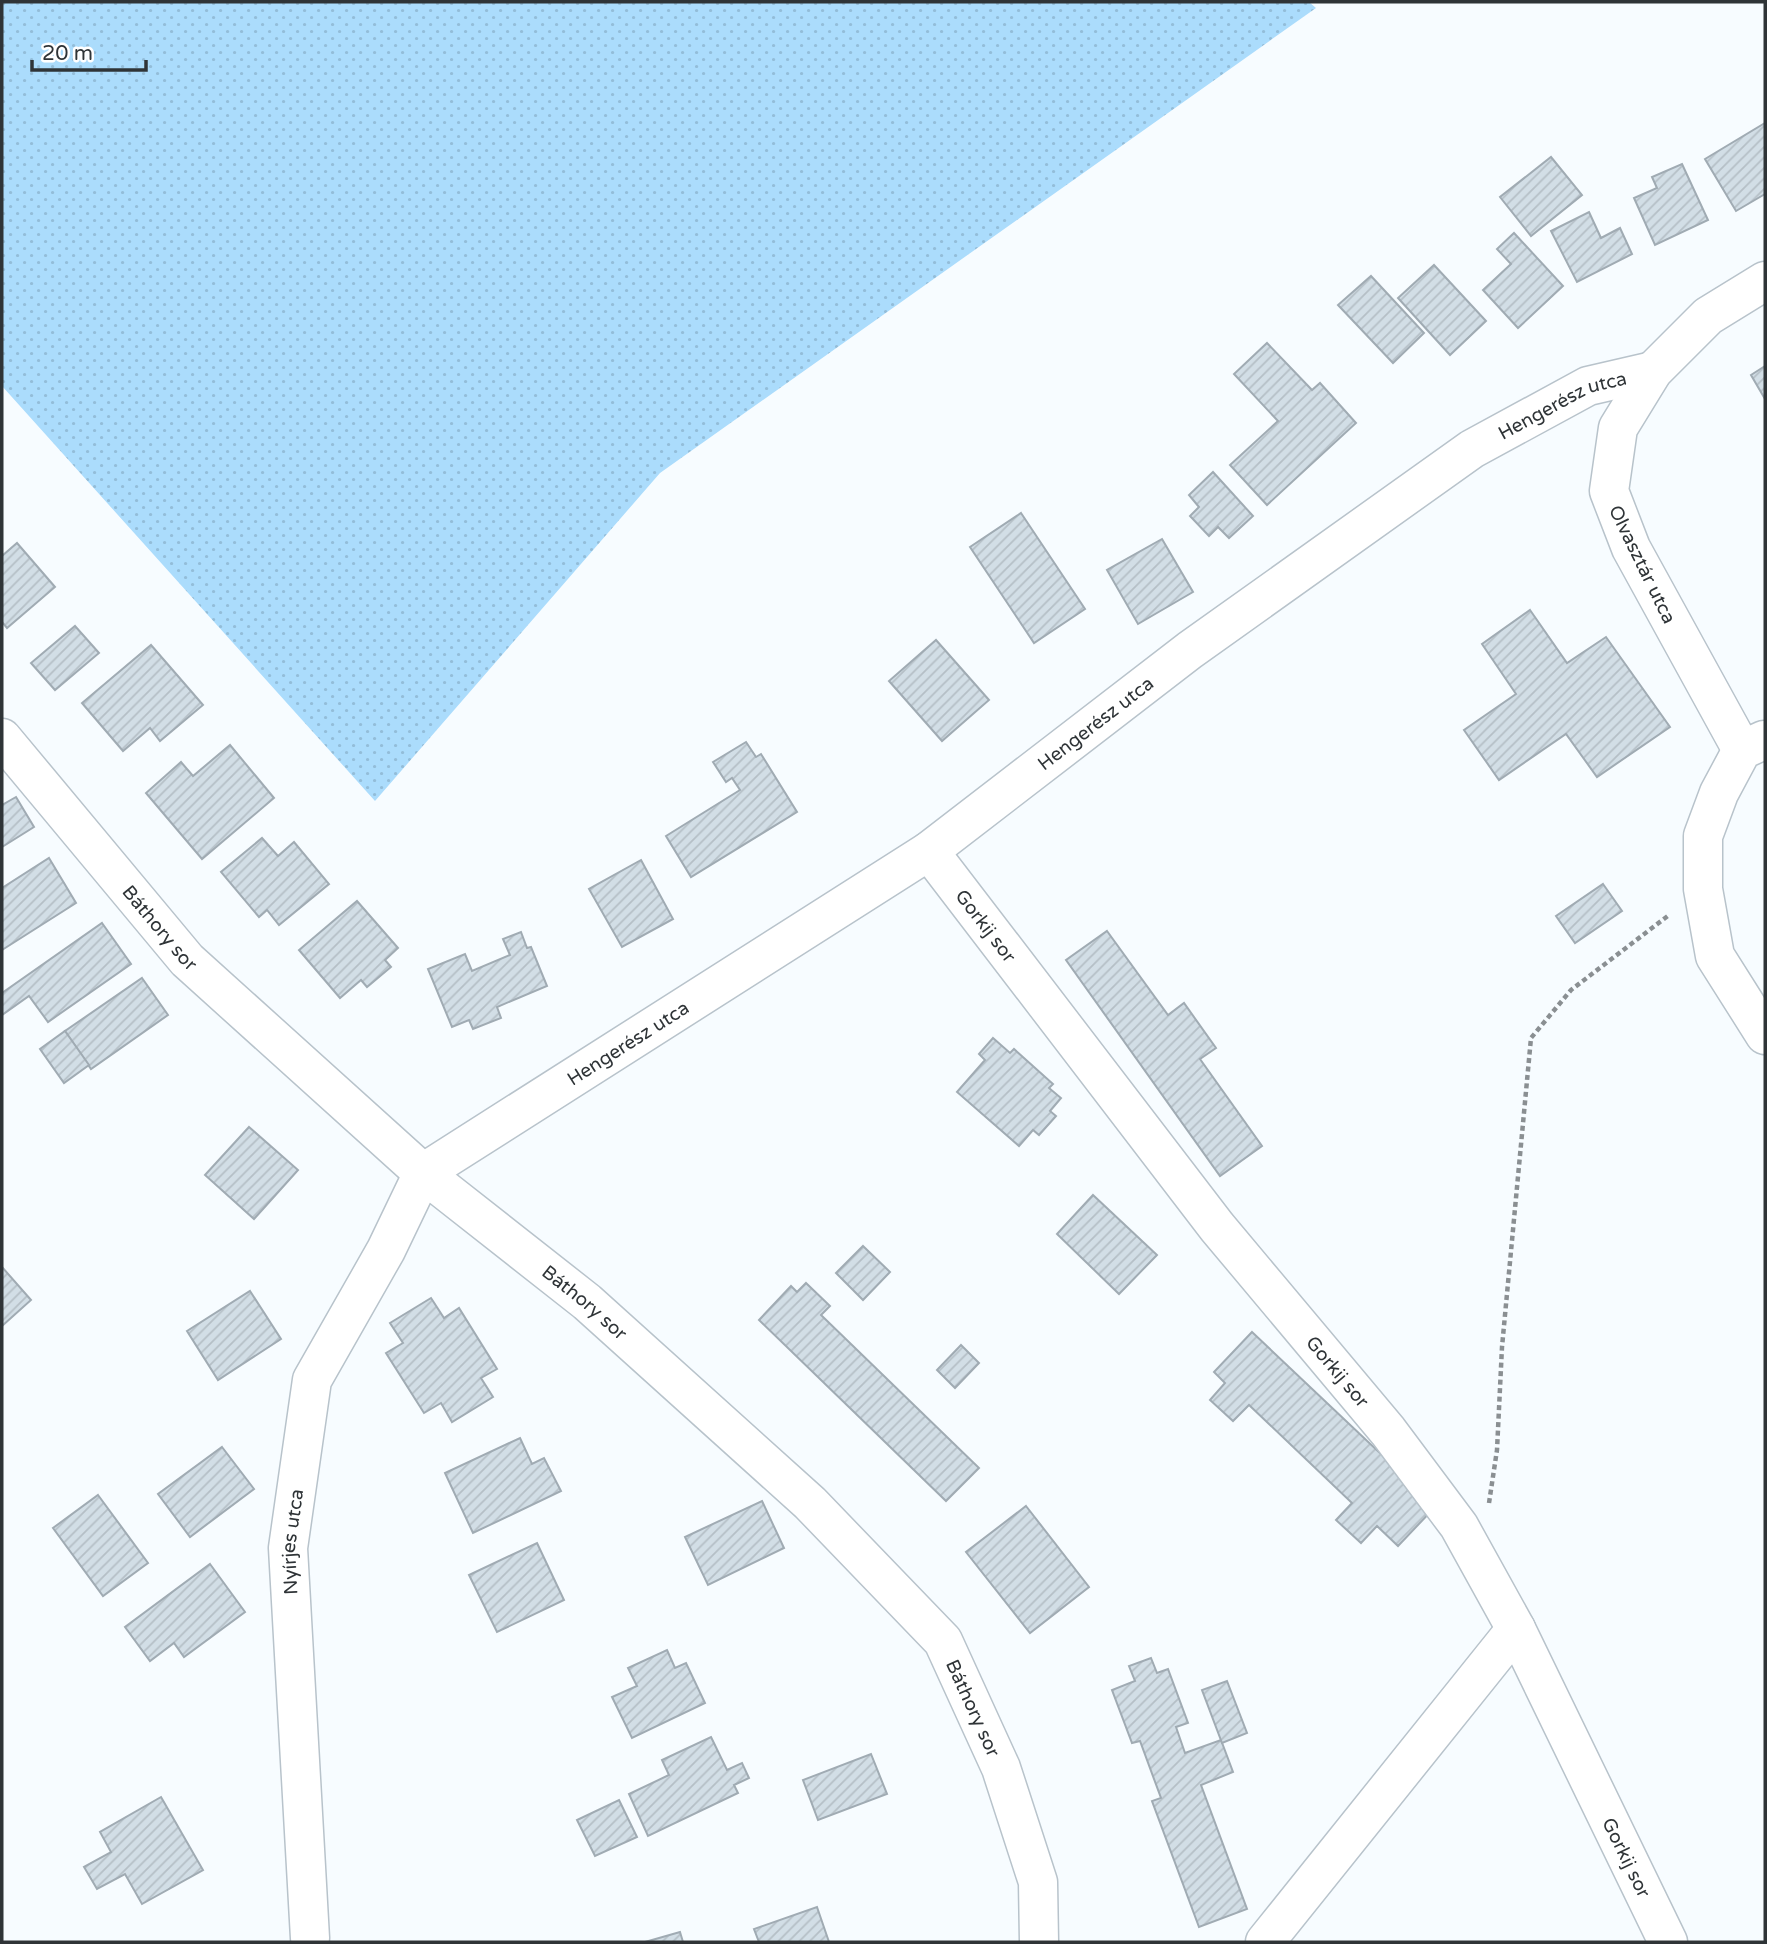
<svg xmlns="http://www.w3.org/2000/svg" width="1767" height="1944" font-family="'Varela Round',sans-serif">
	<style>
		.garden { fill: url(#garden-dots) }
		.building { fill: url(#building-hatch); stroke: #a0abb3; stroke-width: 2 }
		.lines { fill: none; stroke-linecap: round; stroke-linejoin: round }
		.street-casing { stroke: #b8c3cb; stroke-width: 41 }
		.path { stroke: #8a8f92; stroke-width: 4.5; stroke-dasharray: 5 3.5; stroke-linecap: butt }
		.street { stroke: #fff; stroke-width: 38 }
		.labels { text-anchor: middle; stroke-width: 5; stroke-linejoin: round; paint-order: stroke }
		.street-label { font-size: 19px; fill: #2f3437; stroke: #fff }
	</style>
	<defs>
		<pattern id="garden-dots" width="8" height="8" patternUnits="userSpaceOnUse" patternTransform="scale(1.75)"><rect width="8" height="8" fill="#abdcfc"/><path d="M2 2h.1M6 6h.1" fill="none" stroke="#93bdd9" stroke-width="1.8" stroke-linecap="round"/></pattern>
		<pattern id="building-hatch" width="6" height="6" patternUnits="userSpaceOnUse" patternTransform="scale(1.75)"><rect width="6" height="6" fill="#d2dee6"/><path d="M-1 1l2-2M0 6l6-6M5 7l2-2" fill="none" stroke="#b5bfc6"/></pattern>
	</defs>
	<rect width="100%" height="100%" fill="#f7fcff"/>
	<path class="garden" d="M2,2H1309L1316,8L660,473L375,801L2,386Z"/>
	<g class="building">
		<path d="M1765,123V194L1736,211L1705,159Z"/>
		<path d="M1551,157L1582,195L1531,236L1500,197Z"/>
		<path d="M1682,164L1708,220L1655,245L1634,198L1657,188L1652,177Z"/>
		<path d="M1589,212L1601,238L1620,228L1632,254L1577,282L1551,231Z"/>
		<path d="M1514,233L1563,286L1518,328L1483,290L1511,264L1497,249Z"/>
		<path d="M1434,265L1486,321L1450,355L1398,298Z"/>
		<path d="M1371,276L1424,333L1393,363L1338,305Z"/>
		<path d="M1267,343L1312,390L1320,383L1356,423L1267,505L1230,465L1278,421L1234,374Z"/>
		<path d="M1765,366V399L1751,375Z"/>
		<path d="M1213,472L1253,516L1229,538L1218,527L1209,536L1190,516L1199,507L1189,495Z"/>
		<path d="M1021,513L1085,609L1034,643L970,547Z"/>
		<path d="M1162,539L1193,592L1138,624L1107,570Z"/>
		<path d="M17,543L55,587L7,628L2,622V556Z"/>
		<path d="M1530,610L1567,663L1606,637L1670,727L1597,777L1566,734L1499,780L1464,730L1516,694L1482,644Z"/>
		<path d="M75,626L99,653L55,690L31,663Z"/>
		<path d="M936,640L989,700L942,741L889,681Z"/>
		<path d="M151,645L203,705L160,741L150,728L123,751L82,703Z"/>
		<path d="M746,742L756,757L761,754L797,812L691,877L666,836L740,790L732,778L726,782L713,762Z"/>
		<path d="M230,745L274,798L202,859L146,793L181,762L193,776Z"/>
		<path d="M16,797L34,827L2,847V805Z"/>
		<path d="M262,838L278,856L294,842L329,884L279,925L267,910L259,917L221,872Z"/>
		<path d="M49,858L76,903L2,950V888Z"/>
		<path d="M641,860L673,919L622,947L589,889Z"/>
		<path d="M1603,884L1622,911L1575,943L1556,916Z"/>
		<path d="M357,901L398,948L385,960L391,967L367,987L361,980L340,998L299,950Z"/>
		<path d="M102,923L131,964L48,1022L29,996L2,1015V993Z"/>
		<path d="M1107,931L1168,1015L1184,1003L1216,1048L1200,1059L1262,1146L1220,1176L1066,960Z"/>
		<path d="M521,932L527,948L531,947L547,986L497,1007L501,1018L473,1029L469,1020L452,1027L428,969L465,954L472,971L510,955L503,939Z"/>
		<path d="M142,978L168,1015L91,1069L65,1031Z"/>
		<path d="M65,1031L89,1065L64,1083L40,1049Z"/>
		<path d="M993,1038L1010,1053L1014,1049L1053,1084L1049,1088L1061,1098L1050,1111L1056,1116L1039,1135L1033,1130L1019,1146L957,1092L985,1060L979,1054Z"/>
		<path d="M249,1127L298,1170L254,1219L205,1175Z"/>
		<path d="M1093,1195L1157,1255L1119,1294L1057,1234Z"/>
		<path d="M863,1246L890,1272L863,1300L836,1273Z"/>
		<path d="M2,1267L31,1300L2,1326Z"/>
		<path d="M806,1283L830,1306L821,1315L979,1468L946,1501L759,1320L791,1286L797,1292Z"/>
		<path d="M250,1291L281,1339L218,1380L187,1331Z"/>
		<path d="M431,1298L444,1318L459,1308L497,1369L481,1378L493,1397L452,1422L441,1403L424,1413L386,1353L403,1343L390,1323Z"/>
		<path d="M1252,1332L1436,1506L1398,1546L1377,1526L1361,1543L1336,1520L1352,1503L1249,1405L1233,1421L1210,1400L1225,1383L1214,1372Z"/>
		<path d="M961,1345L979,1363L955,1388L937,1370Z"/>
		<path d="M520,1438L532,1464L544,1458L561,1491L473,1533L445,1473Z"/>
		<path d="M222,1447L254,1489L190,1537L158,1494Z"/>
		<path d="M98,1495L148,1563L103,1596L53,1528Z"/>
		<path d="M762,1501L784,1548L708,1585L685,1537Z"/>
		<path d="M1026,1506L1089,1587L1030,1633L966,1552Z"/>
		<path d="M537,1543L564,1600L497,1632L469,1575Z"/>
		<path d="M210,1564L245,1612L184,1657L174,1643L150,1661L125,1627Z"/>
		<path d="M667,1650L675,1668L686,1663L705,1703L632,1738L612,1697L637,1686L628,1668Z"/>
		<path d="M1151,1658L1157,1673L1168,1669L1188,1723L1176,1727L1185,1753L1221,1740L1233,1772L1201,1785L1247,1909L1199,1927L1152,1801L1161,1798L1140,1741L1132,1743L1112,1690L1135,1681L1129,1666Z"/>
		<path d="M1227,1681L1247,1733L1222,1743L1202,1690Z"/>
		<path d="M711,1737L727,1770L742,1763L749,1778L734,1785L738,1793L648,1836L629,1794L669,1775L662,1760Z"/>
		<path d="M871,1754L887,1794L818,1820L803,1780Z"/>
		<path d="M161,1797L203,1870L142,1904L125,1874L97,1889L84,1867L111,1852L100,1832Z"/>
		<path d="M619,1800L637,1837L595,1856L577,1820Z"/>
		<path d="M817,1907L829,1942H759L754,1929Z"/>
		<path d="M680,1932L683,1942H645Z"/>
	</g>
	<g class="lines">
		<g class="street-casing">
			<g id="street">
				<path id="s1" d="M2,738L187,960L423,1173L587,1302L810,1503L943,1641L1001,1768L1038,1882L1039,1942"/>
				<path d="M1764,740L1742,750L1719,793L1703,836V889L1715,956L1765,1035"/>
				<path d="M1742,750L1631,548L1609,491L1618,428L1653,371L1708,316L1765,281"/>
				<path id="s2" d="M929,851L1217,1227L1388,1431L1459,1526L1516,1629L1668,1942"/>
				<path id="s3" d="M310,1938L288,1548L312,1380L386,1250L423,1173L929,851L1190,650L1472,449L1588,386L1653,371"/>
				<path d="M1265,1942L1516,1629"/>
			</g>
		</g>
		<path class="path" d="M1489,1503L1497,1450L1502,1347L1531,1038L1571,990L1669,915"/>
		<use href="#street" class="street"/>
	</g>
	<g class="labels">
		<g class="street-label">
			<text dy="7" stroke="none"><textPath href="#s3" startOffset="2172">Hengerész utca</textPath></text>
			<text transform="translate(1643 564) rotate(64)" y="7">Olvasztár utca</text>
			<text dy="7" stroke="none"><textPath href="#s3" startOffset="1605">Hengerész utca</textPath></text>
			<text dy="7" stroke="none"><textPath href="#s1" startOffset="247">Báthory sor</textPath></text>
			<text dy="7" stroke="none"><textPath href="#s2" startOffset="94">Gorkij sor</textPath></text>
			<text dy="7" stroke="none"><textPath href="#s3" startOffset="1038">Hengerész utca</textPath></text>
			<text dy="7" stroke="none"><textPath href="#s1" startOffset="814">Báthory sor</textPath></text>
			<text dy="7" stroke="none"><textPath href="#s2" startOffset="662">Gorkij sor</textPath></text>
			<text dy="7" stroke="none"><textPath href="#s3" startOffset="397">Nyírjes utca</textPath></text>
			<text dy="7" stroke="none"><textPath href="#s1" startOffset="1381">Báthory sor</textPath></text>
			<text dy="7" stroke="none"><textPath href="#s2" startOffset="1230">Gorkij sor</textPath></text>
		</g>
	</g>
	<rect width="1767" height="1944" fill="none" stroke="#2f3437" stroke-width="7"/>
	<path d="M32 60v10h114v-10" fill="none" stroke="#2f3437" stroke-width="3.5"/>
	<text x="42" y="60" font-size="21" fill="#2f3437" stroke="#ffffff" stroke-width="5" paint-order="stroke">20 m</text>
</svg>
